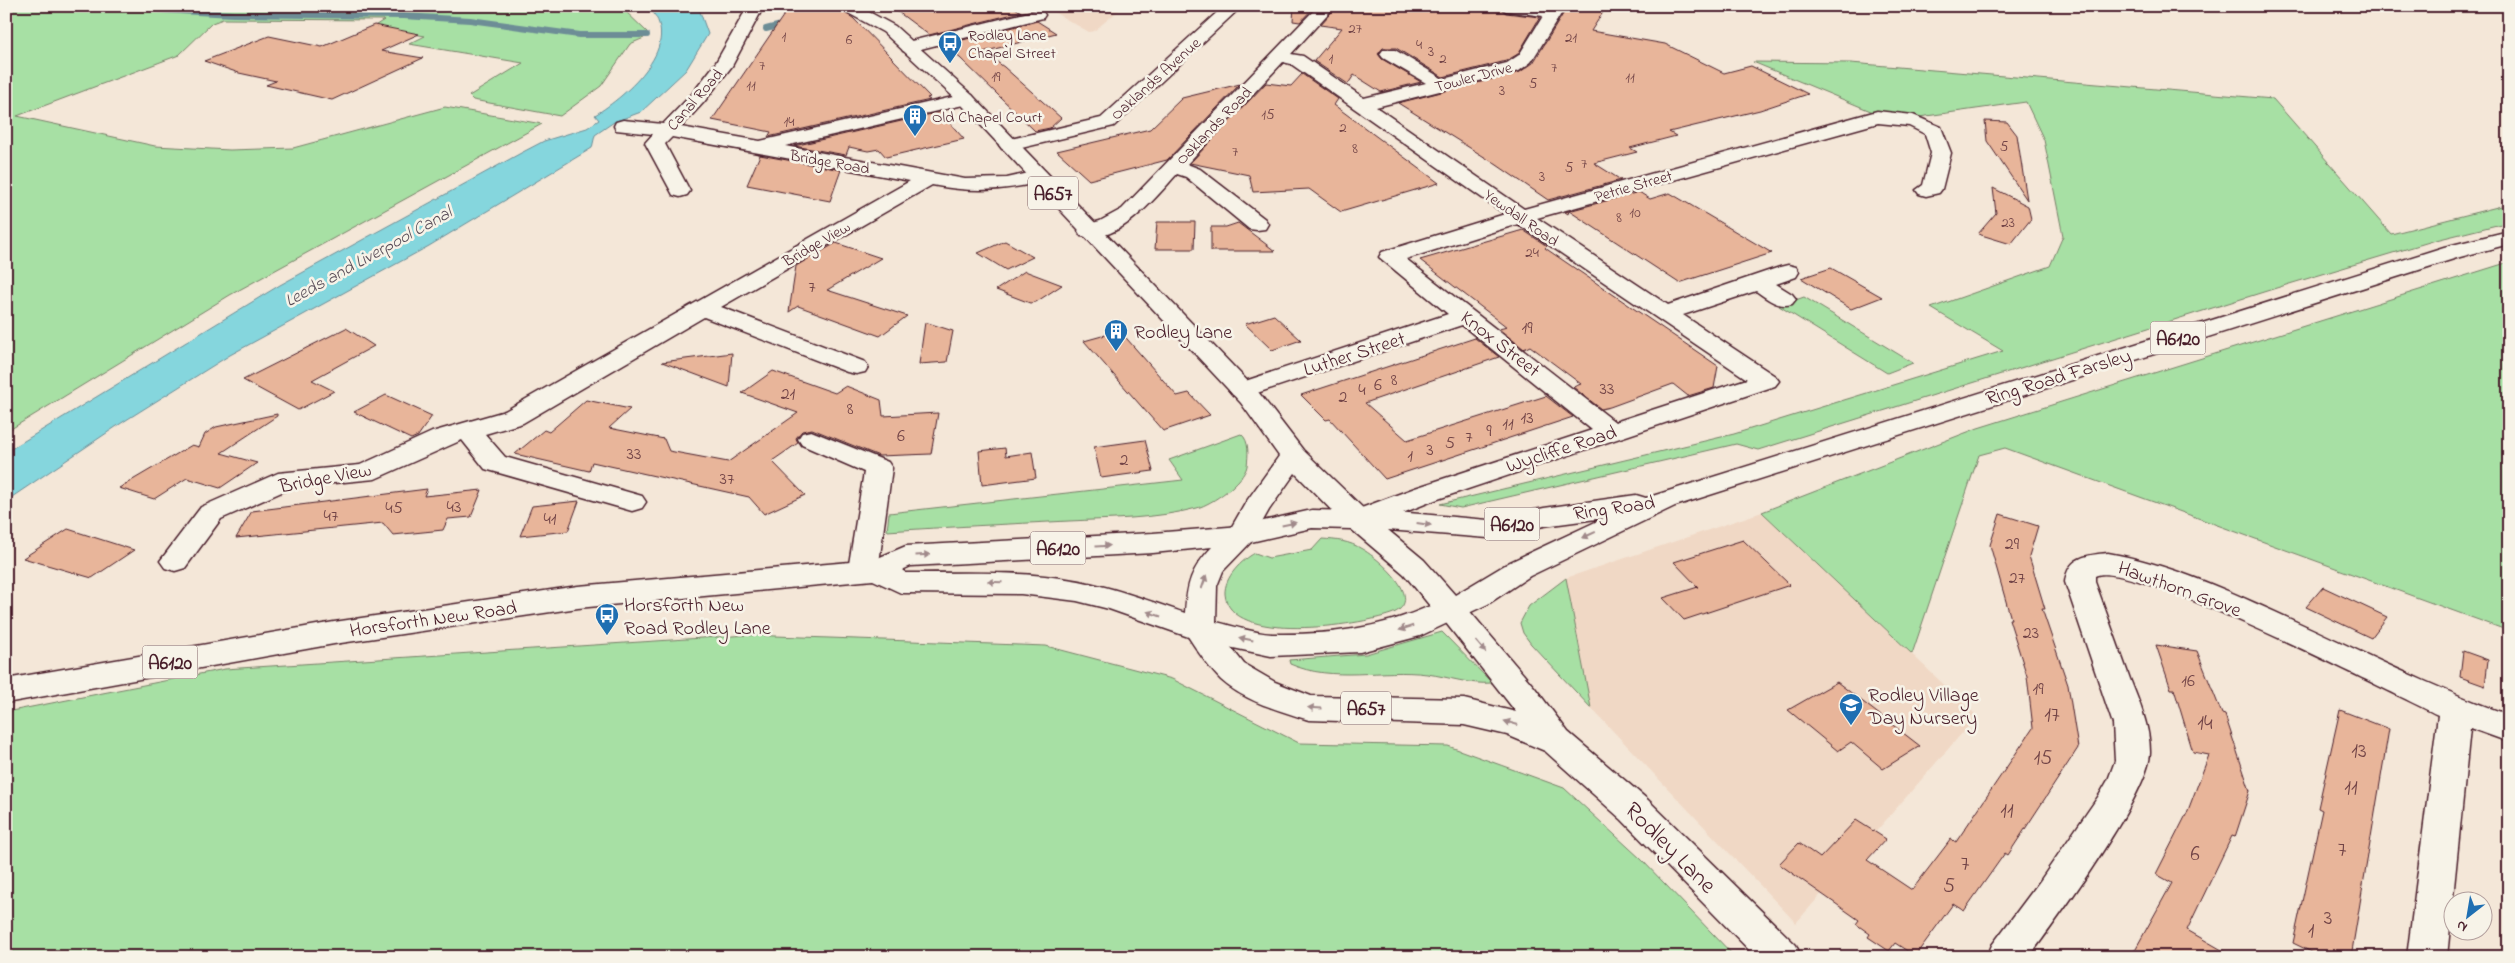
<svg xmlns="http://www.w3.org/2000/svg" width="2515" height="963" font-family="'Indie Flower',sans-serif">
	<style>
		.built { fill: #f0d8c5 }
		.green { fill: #a7e0a4; stroke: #788068 }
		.water { fill: #85d6dd; stroke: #6d8d96 }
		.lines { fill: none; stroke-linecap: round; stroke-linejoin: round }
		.stream { stroke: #6d8d96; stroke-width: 6 }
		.building { fill: #e8b59a; stroke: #4a1f2b }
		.minor-casing { stroke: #4a1f2b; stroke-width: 3 }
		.major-casing { stroke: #4a1f2b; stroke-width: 3 }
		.highway-casing { stroke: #4a1f2b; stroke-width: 3 }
		.minor { fill: #f7f3e8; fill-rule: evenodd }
		.major { fill: #f7f3e8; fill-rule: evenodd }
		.highway { fill: #f7f3e8; fill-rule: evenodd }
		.oneway { fill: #a0898a }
		.labels { text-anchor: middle; stroke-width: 5; stroke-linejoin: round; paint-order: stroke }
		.far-number-label { font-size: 15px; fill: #724447 }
		.far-poi-label { font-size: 16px; fill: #4a1f2b; stroke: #f7f3e8; text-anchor: start }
		.far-street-label { font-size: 16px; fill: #4a1f2b; stroke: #f7f3e8 }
		.far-water-label { font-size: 18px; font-style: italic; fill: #594d58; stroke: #f7f3e8 }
		.number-label { font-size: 18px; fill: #724447 }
		.shield { fill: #f7f3e8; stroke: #7e5f64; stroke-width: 1 }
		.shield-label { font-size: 19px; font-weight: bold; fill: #4a1f2b }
		.poi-label { font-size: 20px; fill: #4a1f2b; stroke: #f7f3e8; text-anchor: start }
		.street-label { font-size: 20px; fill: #4a1f2b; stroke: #f7f3e8 }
		.near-number-label { font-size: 21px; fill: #724447 }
		.near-street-label { font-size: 24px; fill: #4a1f2b; stroke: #f7f3e8 }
	</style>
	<rect width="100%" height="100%" fill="#f4e7d8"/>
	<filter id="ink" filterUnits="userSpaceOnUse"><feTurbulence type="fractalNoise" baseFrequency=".02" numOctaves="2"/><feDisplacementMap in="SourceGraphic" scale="10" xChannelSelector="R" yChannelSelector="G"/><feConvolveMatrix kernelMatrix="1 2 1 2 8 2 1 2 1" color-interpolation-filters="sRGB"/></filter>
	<g filter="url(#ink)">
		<g class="built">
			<path d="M1043,6H1124L1094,31L1089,32Z"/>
			<path d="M1762,512L1977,716L1796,923L1591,708L1566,578Z"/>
		</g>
		<g class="green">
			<path d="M6,6H620L647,32L644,38L630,44L601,86L560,116L473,100L469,96L523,63L409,44L425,36L373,27L384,20L223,19L212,23L179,55L17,116L155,146L230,150L293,148L445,107L542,124L230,295L6,432Z"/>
			<path d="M1753,62L1851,63L2273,99L2391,234L2509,204V222L2436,240L2286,285L1758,450L1736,444L1461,508L1440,504L1734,434L2003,351L1931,308L2050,266L2063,236L2044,140L2026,102L1912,118L1873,112Z"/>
			<path d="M2509,262V631L2005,448L1979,455L1912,654L1762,512L1978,428Z"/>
			<path d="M1804,297L1913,363L1887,373L1779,306Z"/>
			<path d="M1241,434C1250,441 1248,456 1247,466C1244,482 1212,504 1197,508C1155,519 1111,519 1069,521C1008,524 948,527 887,531L889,513L1183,480L1169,460Z"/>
			<path d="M1322,539C1337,540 1349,541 1362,549C1380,559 1428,601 1391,614C1360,625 1229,646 1225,594C1224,577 1242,560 1255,553L1269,558L1312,550Z"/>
			<path d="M1566,578L1591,708L1531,644L1523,633L1520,623L1529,606Z"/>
			<path d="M1442,632L1492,683C1470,685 1450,677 1427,674C1382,668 1333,683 1290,664L1289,660L1366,654Z"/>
			<path d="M748,635L1046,646L1172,679L1299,743L1448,746L1564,788L1641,859L1735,957H6V712L225,669Z"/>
		</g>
		<path class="water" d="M647,6H698L708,34L686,70L641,112L614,122L595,135L592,148L429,246L230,355L123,422L6,501V452L280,285L521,153L544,141L587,128L599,120L595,115C626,96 688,43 647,6Z"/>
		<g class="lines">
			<g class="stream">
				<path d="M145,6L161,10L233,14L404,16L470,20L579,35H647"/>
				<path d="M766,29L789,23"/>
			</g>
		</g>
		<g class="building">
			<path d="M790,6H833L853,18L930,97L927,98L930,100L768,137L771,132L712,120Z"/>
			<path d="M890,6H1012L1021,12L929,35Z"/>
			<path d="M1294,6H1315L1300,22L1293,21Z"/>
			<path d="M1337,6H1496L1506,13L1540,17L1518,54L1506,61L1443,77L1396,48H1383L1378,54L1382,59L1421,82L1381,92L1354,75L1348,84L1314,61L1342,28L1320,25Z"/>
			<path d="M1568,6H1607L1591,31L1665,44L1724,73L1751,66L1808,94L1760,110L1669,132L1676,136L1630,148L1637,152L1594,163L1621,180L1548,200L1494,163L1398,103L1520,72L1533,63Z"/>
			<path d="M1037,21L1056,33L983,52L1004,67L1061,118L1050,128L1035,131L960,58L943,45Z"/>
			<path d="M374,25L419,34L381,51L423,58L332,100L266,85L276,81L239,73L204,61L269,36L322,47Z"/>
			<path d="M1302,74L1338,99L1334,105L1439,183L1341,212L1309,189L1253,192L1249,175L1190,163L1266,83L1291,86Z"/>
			<path d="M1240,84L1167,160L1089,180L1057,151L1150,129L1182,98Z"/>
			<path d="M940,112L964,139L886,157L879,149L868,151L849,147L846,155L794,146Z"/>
			<path d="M1985,121L2007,122L2017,135L2027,200L1987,141Z"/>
			<path d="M760,155L841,170L830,201L747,185Z"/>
			<path d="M1993,188L2028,206L2031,219L2011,244L1978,234L1996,213Z"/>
			<path d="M1639,192L1650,199L1670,193L1772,253L1679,283L1569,211L1568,214L1565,212Z"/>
			<path d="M1157,222H1195L1194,249H1155Z"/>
			<path d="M1238,223L1275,251H1211V227H1226Z"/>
			<path d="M1523,230L1547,246L1545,248L1718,366L1714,388L1688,396L1673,384L1610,407L1601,409L1573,387L1581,384L1530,346L1524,349L1499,329L1507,327L1420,260Z"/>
			<path d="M1005,241L1033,257L1006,270L978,253Z"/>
			<path d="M836,243L881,258L827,290L907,316L880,336L798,306L789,312L796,266Z"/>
			<path d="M1831,268L1882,297L1851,309L1801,278Z"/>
			<path d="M1025,271L1062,285L1036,302L1030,303L996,290Z"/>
			<path d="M1274,315L1301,340L1272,350L1245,324Z"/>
			<path d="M925,322L953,331L947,362L919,364Z"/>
			<path d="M346,328L374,346L312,380L334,391L298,410L243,380Z"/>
			<path d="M1120,331L1177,396L1189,393L1210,415L1163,431L1084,341Z"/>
			<path d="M1475,338L1499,357L1365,403L1407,440L1546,396L1573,417L1385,479L1330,419L1326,420L1301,395Z"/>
			<path d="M732,353L729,387L662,362Z"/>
			<path d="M773,371L835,393L846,386L881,400L883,416L938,413L931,454L879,456L812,429L802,431L796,438L798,443L772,461L805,495L764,514L749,497L592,462L589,471L515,454L544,430L549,432L586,400L630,409L609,428L664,439L669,451L728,462L798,413L742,393Z"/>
			<path d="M386,395L432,416L418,436L411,439L354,412Z"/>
			<path d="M277,414V416L221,453L257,463L220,488L187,478L154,499L119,488L192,445L199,447L205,434L216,427Z"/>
			<path d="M1145,440L1153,471L1101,478L1094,447Z"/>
			<path d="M1005,448L1006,456L1032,452L1036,478L982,485L979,451Z"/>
			<path d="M427,489L424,496L482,490L471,517L448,519L443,530L393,535L383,523L236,538L252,511Z"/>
			<path d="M579,501L568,531L520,536L532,506Z"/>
			<path d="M2000,514L2038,526L2029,556L2045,609H2042L2068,685L2078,748L2008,855L2005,853L1964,911L1953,904L1915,956L1895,943L1889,951L1868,937L1870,934L1856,924L1859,920L1779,864L1799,843L1820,858L1856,820L1886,839L1867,860L1912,890L1951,839L1956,842L2033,728L2027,676L2009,619H2011L1990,545Z"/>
			<path d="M68,529L134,550L92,578L23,558Z"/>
			<path d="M1743,540L1790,585L1684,620L1663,598L1698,587L1674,562Z"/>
			<path d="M2323,587L2387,617L2371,638L2306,607Z"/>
			<path d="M2156,645L2197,651L2222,714L2225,715L2250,791L2235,837L2232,836L2187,930L2234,957H2131L2172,883L2156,874L2187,813L2209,755L2193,752L2174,689H2171Z"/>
			<path d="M2463,651L2488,660L2485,686L2460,677Z"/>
			<path d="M1837,682L1920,746L1883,769L1851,742L1838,751L1788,710Z"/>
			<path d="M2340,710L2389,729L2351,957H2322L2293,943L2322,810L2318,808Z"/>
		</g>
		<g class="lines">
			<g class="minor-casing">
				<g id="minor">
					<path d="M748,6H764L732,66L704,102L681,127L760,141L966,94L972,95L975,99L972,103L785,146L965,179L1007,178L1038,171L1045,173L1048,177L1045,181C1004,191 973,193 932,185L721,307L865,362L868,367L865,372L856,374L847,372L704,317L523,423L485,434L505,457L642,496L646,502L642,508L632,511L485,469L462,440L375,479L293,487L221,519L185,568L175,571L165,568L160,561L201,507L278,473L360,465L432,432L505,411L910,181L672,137L665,144L690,191L687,195L680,197L673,195L645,143L653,134L616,130L614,126L616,122L623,120L663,124L692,94L715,64Z"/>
					<path d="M1224,6H1242L1114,126L1009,151L1002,149L999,145L1002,141L1101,118Z"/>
					<path d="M1318,6H1335L1291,54L1303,56L1364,98L1426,83L1383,58L1380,54L1383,50H1395L1443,79L1507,63L1519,55L1543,16L1506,11L1498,6H1566L1531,62L1519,71L1376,107L1524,209L1877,111L1913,115L1941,127L1951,153L1942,189L1939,193L1926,196L1919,194L1916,190L1923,185L1931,153L1925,134L1909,126L1878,123L1537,218L1668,305L1780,267L1788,265L1796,267L1799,272L1796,277L1776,284L1792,294L1796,299L1792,304C1777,308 1768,299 1756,291L1683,315L1775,376L1779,381L1775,386L1435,500L1368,527L1358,529L1348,527L1344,520L1348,513L1415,488L1592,430L1462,325L1251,395L1242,398L1233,395L1229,390L1233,385L1448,314L1379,257L1382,252L1505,214L1291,64L1283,62L1187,164L1200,169L1265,219L1268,224L1265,229L1257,230L1249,229L1186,177L1177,174C1155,198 1119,245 1081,236L1078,231L1081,226L1100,221L1122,209ZM1518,224L1747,379L1615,422L1406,259Z"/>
					<path d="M1037,10L1043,12L1045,15L1043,18L909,52L903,51L901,47L903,43Z"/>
					<path d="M811,431L888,462L892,468L878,570L873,577L863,580L853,577L848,570L864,472L802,445L798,439L802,433Z"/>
					<path d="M2108,553C2170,564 2229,591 2286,617C2360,651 2433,688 2509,715V742L2470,728L2447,957H2407L2438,715C2392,693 2127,557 2095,576V582C2107,614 2118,646 2130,679C2139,702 2150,726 2150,752C2151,791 2056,921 2029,957H1987L1992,945L2040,881L2100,794L2108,780L2115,761L2113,724L2065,582C2068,557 2086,555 2108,553Z"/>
				</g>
			</g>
			<g class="major-casing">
				<g id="major">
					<path d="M835,6H858L895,26L972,95L1259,393L1303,450L1368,513L1372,520L1368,527L1358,529L1348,527L1295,473L1269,510L1251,542L1241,544L1231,542L1227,535L1246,502L1279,456L1241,403L960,103L883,32Z"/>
					<path d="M1450,598L1461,601L1535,688L1568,732L1648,800L1796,945L1801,957H1756L1622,820L1545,751L1507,735L1464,725L1309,720C1280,711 1244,701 1221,680C1208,667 1194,646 1184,630L1189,622L1200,619L1211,622L1244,664L1275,682L1311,696L1464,699L1516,712L1435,609L1439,601Z"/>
				</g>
			</g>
			<g class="highway-casing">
				<path id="highway" d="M2509,231V244L2460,257L1675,506L1530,576L1488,604L1420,636L1360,652L1271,656L1200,641L1109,609L1077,601L1021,594L901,593L873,580L578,608L334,644L6,703V679L334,622L578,586L873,560L906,546L1153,533L1241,526L1312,510L1397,512L1488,520L1544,508L1636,495L1646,498L2444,247ZM1604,518L1510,562L1455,595L1424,560L1388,530L1488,538L1544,526ZM1312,528L1351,529L1404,574L1430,606C1378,629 1330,635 1272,634C1254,633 1234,626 1216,622L1217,586L1223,571L1251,542ZM1212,547C1191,569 1187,583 1185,613C1150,601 1115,588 1079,581C1023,570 963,573 906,573L902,570L911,566L1153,553Z"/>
			</g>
			<use href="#minor" class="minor"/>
			<use href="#major" class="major"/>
			<use href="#highway" class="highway"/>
		</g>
		<defs><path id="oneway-solid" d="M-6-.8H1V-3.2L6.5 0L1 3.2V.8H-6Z" transform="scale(1.25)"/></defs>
		<g class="oneway">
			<use href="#oneway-solid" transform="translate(1289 524) rotate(-12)"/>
			<use href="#oneway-solid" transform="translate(1424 524) rotate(8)"/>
			<use href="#oneway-solid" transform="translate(1589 535) rotate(155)"/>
			<use href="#oneway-solid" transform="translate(1103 546) rotate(-3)"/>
			<use href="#oneway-solid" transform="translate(923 555) rotate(-3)"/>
			<use href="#oneway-solid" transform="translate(995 582) rotate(-178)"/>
			<use href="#oneway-solid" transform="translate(1204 582) rotate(-71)"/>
			<use href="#oneway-solid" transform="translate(1154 614) rotate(-161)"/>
			<use href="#oneway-solid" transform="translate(1406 628) rotate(162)"/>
			<use href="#oneway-solid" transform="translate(1246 639) rotate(-168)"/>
			<use href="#oneway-solid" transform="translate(1481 647) rotate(50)"/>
			<use href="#oneway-solid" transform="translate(1315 708) rotate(-177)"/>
			<use href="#oneway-solid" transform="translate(1511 723) rotate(-164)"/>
		</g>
	</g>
	<defs>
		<g id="bus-pin" transform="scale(1.25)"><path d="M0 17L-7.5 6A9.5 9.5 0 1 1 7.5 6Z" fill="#1f6fb2" stroke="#f7f3e8"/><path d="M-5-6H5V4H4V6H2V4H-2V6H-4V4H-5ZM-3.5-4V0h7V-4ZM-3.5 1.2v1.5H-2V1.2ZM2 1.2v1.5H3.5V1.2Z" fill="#fff"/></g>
		<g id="building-pin" transform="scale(1.25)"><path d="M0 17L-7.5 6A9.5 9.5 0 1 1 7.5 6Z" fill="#1f6fb2" stroke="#f7f3e8"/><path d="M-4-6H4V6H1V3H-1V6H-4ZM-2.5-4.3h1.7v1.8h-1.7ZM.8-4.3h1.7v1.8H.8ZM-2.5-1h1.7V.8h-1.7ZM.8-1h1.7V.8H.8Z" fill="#fff"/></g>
		<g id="school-pin" transform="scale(1.25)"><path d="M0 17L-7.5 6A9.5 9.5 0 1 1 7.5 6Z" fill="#1f6fb2" stroke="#f7f3e8"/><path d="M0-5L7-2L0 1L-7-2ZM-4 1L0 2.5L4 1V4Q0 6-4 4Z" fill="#fff"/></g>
	</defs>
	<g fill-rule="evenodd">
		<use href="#bus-pin" x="950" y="43"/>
		<use href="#building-pin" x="915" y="116"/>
		<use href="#building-pin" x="1116" y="331"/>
		<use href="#bus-pin" x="607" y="615"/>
		<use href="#school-pin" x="1851" y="705"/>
	</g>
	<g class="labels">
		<g class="far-number-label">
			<text x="1355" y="33">27</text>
			<text x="784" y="41">1</text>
			<text x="1571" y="42">21</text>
			<text x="849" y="44">6</text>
			<text x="1419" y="49">4</text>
			<text x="1431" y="56">3</text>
			<text x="1331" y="63">1</text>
			<text x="1443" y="63">2</text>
			<text x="762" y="70">7</text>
			<text x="1554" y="72">7</text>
			<text x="996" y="81">19</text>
			<text x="1630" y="82">11</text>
			<text x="1533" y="88">5</text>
			<text x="751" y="90">11</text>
			<text x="1502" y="95">3</text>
			<text x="1268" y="119">15</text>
			<text x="789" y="126">14</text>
			<text x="1343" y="132">2</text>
			<text x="2004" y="151">5</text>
			<text x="1355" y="153">8</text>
			<text x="1235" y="156">7</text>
			<text x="1584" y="168">7</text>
			<text x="1569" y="172">5</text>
			<text x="1542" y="181">3</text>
			<text x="1635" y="217">10</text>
			<text x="1619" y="222">8</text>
			<text x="2008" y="227">23</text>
			<text x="1532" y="257">24</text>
		</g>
		<g class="far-poi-label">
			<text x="968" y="40">Rodley Lane<tspan x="968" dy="18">Chapel Street</tspan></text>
			<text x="932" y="122">Old Chapel Court</text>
		</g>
		<g class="far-street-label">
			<text transform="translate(1473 76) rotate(-15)" y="6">Towler Drive</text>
			<text transform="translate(1155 78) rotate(-42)" y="6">Oaklands Avenue</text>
			<text transform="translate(694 99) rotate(-49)" y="6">Canal Road</text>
			<text transform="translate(1213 125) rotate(-46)" y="6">Oaklands Road</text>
			<text transform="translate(830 161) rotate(10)" y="6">Bridge Road</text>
			<text transform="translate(1633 185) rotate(-16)" y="6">Petrie Street</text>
			<text transform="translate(1522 217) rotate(35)" y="6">Yewdall Road</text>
			<text transform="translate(816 243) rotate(-30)" y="6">Bridge View</text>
		</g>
		<g class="far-water-label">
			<text transform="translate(368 256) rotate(-29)" y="6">Leeds and Liverpool Canal</text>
		</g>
		<g class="number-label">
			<text x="812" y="292">7</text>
			<text x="1527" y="333">19</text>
			<text x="1394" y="385">8</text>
			<text x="1378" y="390">6</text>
			<text x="1607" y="394">33</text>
			<text x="1362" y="395">4</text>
			<text x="788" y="399">21</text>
			<text x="1343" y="402">2</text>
			<text x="850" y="414">8</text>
			<text x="1527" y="423">13</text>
			<text x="1508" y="429">11</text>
			<text x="1489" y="436">9</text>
			<text x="901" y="441">6</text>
			<text x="1469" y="442">7</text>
			<text x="1450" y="448">5</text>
			<text x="1430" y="455">3</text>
			<text x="634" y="459">33</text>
			<text x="1410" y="461">1</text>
			<text x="1124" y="465">2</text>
			<text x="727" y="484">37</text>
			<text x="454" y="512">43</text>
			<text x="394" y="513">45</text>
			<text x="331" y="521">47</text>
			<text x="550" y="524">41</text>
			<text x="2012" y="549">29</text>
			<text x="2017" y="583">27</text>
			<text x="2031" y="638">23</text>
			<text x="2188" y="686">16</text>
			<text x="2038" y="694">19</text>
		</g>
		<g class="shield">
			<rect x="1028" y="176.5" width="50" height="33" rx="4"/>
			<rect x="2150.5" y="321.5" width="55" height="33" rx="4"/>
			<rect x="1484.5" y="507.5" width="55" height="33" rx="4"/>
			<rect x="1030.5" y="531.5" width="55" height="33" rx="4"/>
			<rect x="142.5" y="645.5" width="55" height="33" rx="4"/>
			<rect x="1341" y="691.5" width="50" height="33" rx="4"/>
		</g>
		<g class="shield-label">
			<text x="1053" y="200">A657</text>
			<text x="2178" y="345">A6120</text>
			<text x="1512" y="531">A6120</text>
			<text x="1058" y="555">A6120</text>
			<text x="170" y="669">A6120</text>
			<text x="1366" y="715">A657</text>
		</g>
		<g class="poi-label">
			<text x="1134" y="338">Rodley Lane</text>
			<text x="624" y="611">Horsforth New<tspan x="624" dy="23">Road Rodley Lane</tspan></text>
			<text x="1868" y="701">Rodley Village<tspan x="1868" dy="23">Day Nursery</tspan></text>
		</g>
		<g class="street-label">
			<text transform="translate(1501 343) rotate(38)" y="7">Knox Street</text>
			<text transform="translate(1354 353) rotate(-18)" y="7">Luther Street</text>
			<text transform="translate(2058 376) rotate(-17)" y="7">Ring Road Farsley</text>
			<text transform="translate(1561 448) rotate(-18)" y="7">Wycliffe Road</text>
			<text transform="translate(325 477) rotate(-11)" y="7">Bridge View</text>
			<text transform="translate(1614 507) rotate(-8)" y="7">Ring Road</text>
			<text transform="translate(2180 588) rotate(20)" y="7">Hawthorn Grove</text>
			<text transform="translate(433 618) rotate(-8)" y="7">Horsforth New Road</text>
		</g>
		<g class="near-number-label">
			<text x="2052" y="721">17</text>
			<text x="2205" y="729">14</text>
			<text x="2359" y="757">13</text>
			<text x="2043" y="764">15</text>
			<text x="2351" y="794">11</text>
			<text x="2007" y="817">11</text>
			<text x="2342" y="856">7</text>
			<text x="2195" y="860">6</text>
			<text x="1965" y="870">7</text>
			<text x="1949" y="892">5</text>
			<text x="2328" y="924">3</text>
			<text x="2311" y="937">1</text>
		</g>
		<g class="near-street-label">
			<text transform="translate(1671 847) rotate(45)" y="8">Rodley Lane</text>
		</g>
	</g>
	<rect width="2515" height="963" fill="none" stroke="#f7f3e8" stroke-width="25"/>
	<rect x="12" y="12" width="2490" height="938" fill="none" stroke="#4a1f2b" stroke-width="2" filter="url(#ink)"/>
	<g transform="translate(2468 916) rotate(211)"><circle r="24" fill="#f7f3e8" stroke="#b29e9c"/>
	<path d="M0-4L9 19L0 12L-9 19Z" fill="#1f6fb2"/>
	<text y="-8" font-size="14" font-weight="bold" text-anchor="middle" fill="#4a1f2b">N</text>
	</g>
</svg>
